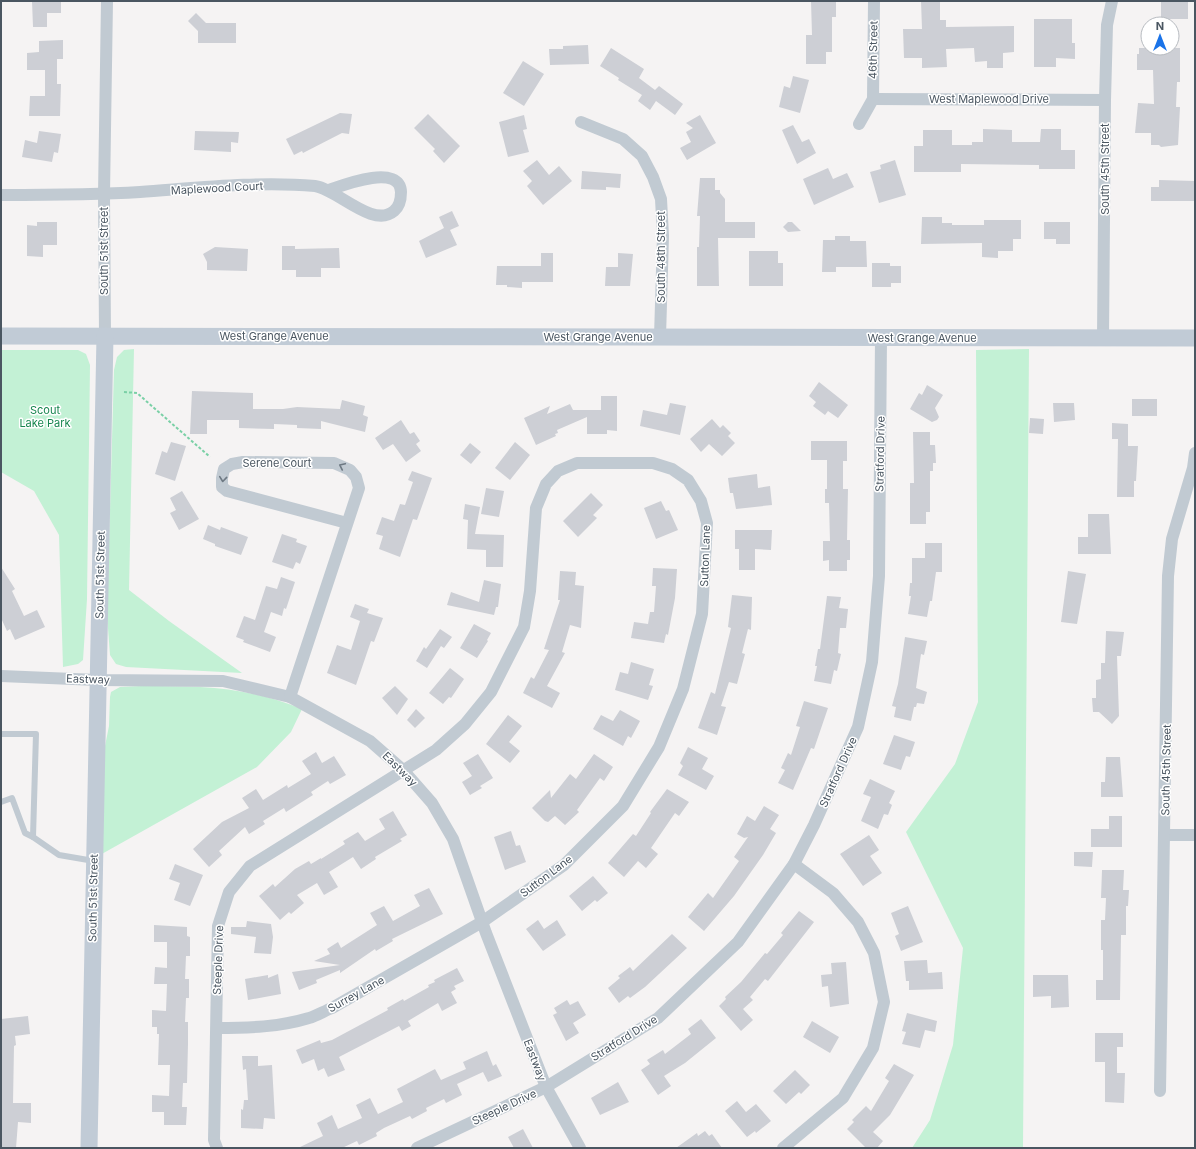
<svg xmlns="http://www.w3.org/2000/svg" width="1196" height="1149" font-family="Inter,sans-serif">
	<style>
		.green { fill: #c3f1d5 }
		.building { fill: #cdcfd5 }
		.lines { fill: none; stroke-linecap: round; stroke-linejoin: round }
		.path { stroke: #7ad0a6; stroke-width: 2; stroke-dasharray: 3 2; stroke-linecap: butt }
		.lane { stroke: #c1cad2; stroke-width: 6 }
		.street { stroke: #c1cad2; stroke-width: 12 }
		.secondary { stroke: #c1cbd6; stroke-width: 17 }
		.oneway { stroke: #6e7983 }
		.labels { text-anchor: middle; stroke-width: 3; stroke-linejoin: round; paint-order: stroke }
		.street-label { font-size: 11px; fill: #4a5661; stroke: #fff }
		.park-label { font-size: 11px; fill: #17864f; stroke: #fff }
	</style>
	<rect width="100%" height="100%" fill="#f5f3f3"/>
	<g class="green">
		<path d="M134,349L129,590L169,621L242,673L126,667L116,664L110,655L107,615L114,370L117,357L124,350Z"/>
		<path d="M1029,349L1023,1148H912L930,1120L953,1045L963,948L906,832L955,764L978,702L976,350Z"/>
		<path d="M1,350H78L86,354L90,365L87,599L83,660L78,664L63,667L59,535L34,491L1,472Z"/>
		<path d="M141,686C200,686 246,686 302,709L291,732L257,767L100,855L102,761L109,726L110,697L111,692L120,687Z"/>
	</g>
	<g class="building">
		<path d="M32,1H61V13H47V27H33Z"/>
		<path d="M811,1H836V17H832V52H826V64H806V35H812Z"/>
		<path d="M921,1H940V20H946V27L1014,26V52L1003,53V68H987V61L975,62L974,48L946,49L947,67L922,68V58H904L903,29H922Z"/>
		<rect x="1161" y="1" width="27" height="18"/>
		<path d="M196,13L206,23H236V43H198V31L188,21Z"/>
		<path d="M1034,19H1072V43H1075V59L1056,58V67H1034Z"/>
		<path d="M63,40V59H57V84H61L60,116H29L30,96H45V70H27V53L39,52V41Z"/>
		<path d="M588,45L589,64L550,65L549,49H563V46Z"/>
		<path d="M611,48L644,69L639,78L655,90L659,86L683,104L675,115L656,101L650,110L638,101L642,95L618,80L619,78L600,66Z"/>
		<path d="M1139,48H1180V82H1177L1176,107H1180L1178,145L1161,147L1159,145H1151V133H1135L1138,103L1154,104L1153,70H1137V54H1139Z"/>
		<path d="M523,61L544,74L524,106L503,93Z"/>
		<path d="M793,76L809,80L800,113L779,107L784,86L790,88Z"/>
		<path d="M340,113L352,114L349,134L342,133L303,153L302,151L294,155L286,139Z"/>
		<path d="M428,114L460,146L444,163L433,151L435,149L414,128Z"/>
		<path d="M524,115L527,129L523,130L529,152L508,157L499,122Z"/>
		<path d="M700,115L716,143L687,160L680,148L691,142L686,132L693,128L686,123Z"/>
		<path d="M793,125L802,142L809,139L816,153L797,164L782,130Z"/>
		<path d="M983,129L1012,130V142H1040L1041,129H1061V150H1075V169H1039V165L961,164V172H914V146H923V130H952V145H972V142H983Z"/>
		<path d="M39,131L61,134L58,153L54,152L52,162L22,157L25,140L37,143Z"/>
		<path d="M195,131L239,132L238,143L231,142V152L194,150Z"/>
		<path d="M537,160L549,175L559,166L572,181L543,205L527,186L532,181L523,171Z"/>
		<path d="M895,160L906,195L879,203L870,172L881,169L880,165Z"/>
		<path d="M828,168L833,179L847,173L854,187L814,205L803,179Z"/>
		<path d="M582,171L621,174L620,188L606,187V190L581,189Z"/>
		<path d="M700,178H715V190H720V193L725,199V222H755V238H718L719,286H697V247H699L700,216H697Z"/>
		<path d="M1159,180L1195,181V201H1151V187H1159Z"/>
		<path d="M452,211L459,226L450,230L457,245L426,258L419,241L444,228L439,217Z"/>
		<path d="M922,217H942V223H952V225H984V220H1021V239H1013V251H998V258L982,257V243L921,244Z"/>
		<path d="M37,222H57V245H43V257L27,256V225L37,226Z"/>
		<path d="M788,222H792L801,231L788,232L783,227Z"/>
		<path d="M1044,222H1070V244H1056V239H1044Z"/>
		<path d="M835,236H850V241H866L867,267H836V272H822L823,240H835Z"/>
		<path d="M282,246H295V249L339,248L340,268H321V277H296V270H282Z"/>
		<path d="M215,247L248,249L247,271L207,270V262L203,254Z"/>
		<path d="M749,251H778V263H783V286H749Z"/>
		<path d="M541,253H553V282H522V288L507,287V285H496L497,266H541Z"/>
		<path d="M618,253L633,254L630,286H605L606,267H618Z"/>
		<path d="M872,263H890V266H901V283H891V287H872Z"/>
		<path d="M819,382L848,405L838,418L828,411L825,415L813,406L816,402L809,396Z"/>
		<path d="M927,385L943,395L935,408L939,417L937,420L932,422L910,409L919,393L922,395Z"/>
		<path d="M192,391L253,393V409H283L297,407L340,409L342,400L365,406L363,415L368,417L365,432L321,421V429L297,428V425L274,424V429L239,428V420H207V434H190Z"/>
		<path d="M601,396H617V431L607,430V434H587V417L557,430L558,433L555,434L556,436L536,445L524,418L550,406L547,414L570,404L573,410H601Z"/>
		<rect x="1132" y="399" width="25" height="17"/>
		<path d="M670,403L686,406L680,435L640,426L643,410L667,415Z"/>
		<path d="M1053,403H1074L1075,420L1054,422Z"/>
		<path d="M1030,418L1044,419L1043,434L1029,433Z"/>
		<path d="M712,419L720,428L723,425L731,433L728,436L735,443L722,456L709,444L701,452L690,439Z"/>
		<path d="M401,420L410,434L414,432L420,441L416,444L421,451L406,462L393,444L383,450L375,438Z"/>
		<path d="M1112,423L1128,424V446H1138L1136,481H1134V497H1117L1118,439H1112Z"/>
		<path d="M913,432H930V445H935L936,463H933V471H930V512H926V524H910V483H914Z"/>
		<path d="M811,441H847V461H843V489H848L847,540H850V560H847V571H829V560L823,561V541H830L829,503H825V489H827V460H811Z"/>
		<path d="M171,442L186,446L175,481L155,474L162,451L167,453Z"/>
		<path d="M515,442L530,455L510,480L495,468Z"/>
		<path d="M470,443L481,452L471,464L460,455Z"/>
		<path d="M412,471L432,478L417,520L413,519L400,557L379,549L383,536L376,534L382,517L394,521L400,504L405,505L413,482L408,480Z"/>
		<path d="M757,474L758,488L770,486L772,505L736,509L733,493H730L728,478Z"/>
		<path d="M486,488L504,491L499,517L481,514Z"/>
		<path d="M182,491L199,519L179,530L170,513L176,510L170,498Z"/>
		<path d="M591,493L603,505L593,515L597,518L578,537L563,521Z"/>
		<path d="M661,501L666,511L669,510L678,530L656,539L644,508Z"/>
		<path d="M465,504L480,507L475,534L504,535L503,567H486V550L467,549L468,520L463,519Z"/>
		<path d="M1088,514H1109L1111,554H1078V537H1088Z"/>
		<path d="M208,525L220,530L221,527L248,537L241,555L215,546V544L203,539Z"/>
		<path d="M735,530H772L771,550L755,549V570H739V549H735Z"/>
		<path d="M282,534L297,539L296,542L307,546L300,564L296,562L293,569L272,562Z"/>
		<path d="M925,543H942V572H936L932,601H930L927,617L908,614L911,596H909L910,583H912V558H925Z"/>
		<path d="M1,567L15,589L12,591L24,616L37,610L45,627L15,640L10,629L7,631L1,618Z"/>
		<path d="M653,568L677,569L675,598L668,635L666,634L664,643L631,638L634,622L648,624L650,612H654L656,586H652Z"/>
		<path d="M560,571L576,572L575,585L584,586L581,628L570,625L562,652L565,653L547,686L560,693L552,708L523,693L531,677L534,679L549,650L544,649L560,600H558Z"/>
		<path d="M1068,571L1086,574L1077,624L1061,622Z"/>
		<path d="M281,577L295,582L286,609L284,608L282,616L271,612L264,632L276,637L270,652L243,642L244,640L236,637L244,616L255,620L266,586L277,589Z"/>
		<path d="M484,580L501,584L498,607H496L494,615L447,605L451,592L479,602Z"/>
		<path d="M732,595L752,597L751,630L748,629L742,653L745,654L737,684L729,682L721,706L726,707L717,735L698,728L711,692L715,694L731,628L728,627Z"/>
		<path d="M827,596L841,597L839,608L848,609L846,628H840L838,653L841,654L837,671L834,670L831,684L814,681L817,666H815L818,649H820Z"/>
		<path d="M355,604L369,609L367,613L383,618L374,642L371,641L356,685L327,673L337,645L351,650L360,621L350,617Z"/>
		<path d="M474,624L491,633L487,640L488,641L477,658L460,648Z"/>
		<path d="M440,629L452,637L444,648L441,646L427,668L416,661L424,647L426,649Z"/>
		<path d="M1106,631L1124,632L1121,656H1117L1119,716L1112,724L1099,712H1093L1092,698H1096V680L1101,679V663H1105Z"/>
		<path d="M905,637L927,641L924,655L921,654L916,688L927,692L924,704L917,703L916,707H914L911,721L894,717L896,707L892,706L898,684Z"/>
		<path d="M631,662L654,669L649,685L653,686L648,700L615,690L620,672L628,674Z"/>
		<path d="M450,668L464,679L451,698L449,697L443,704L429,693Z"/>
		<path d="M395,686L408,699L397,715L382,698Z"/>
		<path d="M804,701L828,708L814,749L811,748L793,790L778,783L785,770L781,768L788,753L791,755L800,727L796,726Z"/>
		<path d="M416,709L425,718L415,728L407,720Z"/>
		<path d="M620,710L640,721L631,738L628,736L623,746L593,729L601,715L613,721Z"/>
		<path d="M508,715L522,726L509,742L520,751L510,763L486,744Z"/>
		<path d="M894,735L915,742L910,757L906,756L901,770L883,764Z"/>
		<path d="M688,747L708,758L702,769L714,776L706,790L678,775L683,766L680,763Z"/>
		<path d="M316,752L322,763L334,756L346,775L330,784L328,781L311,792L313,795L286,812L284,808L263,821L265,824L249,834L245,827L219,851L222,855L209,867L193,849L222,822L249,808L242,798L256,789L263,800L287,785L288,788L311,774L302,761Z"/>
		<path d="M478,754L493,778L480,786L482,788L470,795L462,782L472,776L463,763Z"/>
		<path d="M594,754L613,767L604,781L600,778L577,810L579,812L565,825L555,816L548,822L545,821L532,808L550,790L551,798L570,774L576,779Z"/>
		<path d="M1106,757H1120L1123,797H1101V782H1105Z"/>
		<path d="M870,779L895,791L889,803L892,805L888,815L884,814L878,829L861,821L871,797L863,794Z"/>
		<path d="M667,789L689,802L679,816L675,813L651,848L658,854L646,868L638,861L624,877L608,863L633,834L636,836L651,813L650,812Z"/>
		<path d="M764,806L779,815L770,829L776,833L763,855L734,896L704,931L688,917L708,893L713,898L739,861L734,857L748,837L744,838L737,834L747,816L755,821Z"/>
		<path d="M393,811L407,835L400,839L402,841L375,857L376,859L361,869L353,857L329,872L338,887L324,895L317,883L297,895L304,903L291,914L289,912L280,920L259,896L273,884L275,887L295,869L309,861L311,864L321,858V859L345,844L343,841L358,832L365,841L385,829L379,819Z"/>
		<path d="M1109,816H1122V847H1091V829H1109Z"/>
		<path d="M511,831L516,846L520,845L526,862L505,870L494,837Z"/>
		<path d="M869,835L879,850L870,856L882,873L863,886L840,854Z"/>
		<path d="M1074,852H1093L1092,867L1074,866Z"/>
		<path d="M175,864L203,875L190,906L174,900L180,883L169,879Z"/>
		<path d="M1102,870H1124L1123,890H1129L1128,906H1126V935H1121L1120,1000H1096V980H1103V950H1101V920H1105L1106,898H1101Z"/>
		<path d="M593,876L608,893L597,902L595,900L582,911L569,896Z"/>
		<path d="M429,888L443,914L392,939L393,941L376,951L375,949L340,973V970L316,980L317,983L299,990L292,972L340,965L314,961L330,954L327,949L338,942L341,948L377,925L370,913L384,906L393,921L420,906L414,895Z"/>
		<path d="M908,906L923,942L901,951L895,936L899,934L891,913Z"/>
		<path d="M799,911L814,922L768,981L765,979L750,997L753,1000L743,1009L753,1020L741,1031L719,1006L726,999L725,997L741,982L765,953L767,954L783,935L781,933Z"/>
		<path d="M538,920L544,929L557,920L566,935L543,951L526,929Z"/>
		<path d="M247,921L271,924L273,937L271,954L254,953L256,937L231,934V927H246Z"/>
		<path d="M154,925L187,927V936L190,937V956H186L185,979H189V998H186L185,1022H188V1044L187,1083H183L182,1107H187L186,1125H164V1112H152V1095L169,1096L170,1065H158L159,1034H157V1027H152V1010L166,1011L167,984H154L155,967L167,968V942H154Z"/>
		<path d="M672,934L687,948L645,987L630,998L628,996L619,1003L608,988L620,978L618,976L630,967L633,971Z"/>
		<path d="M927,960L928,973L942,972L943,989L909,990V981H906L904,961Z"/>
		<path d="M846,962L849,1004L830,1007L828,986L822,987L821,975L832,974L831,963Z"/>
		<path d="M457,968L464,981L454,986L456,989L451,992L457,1003L442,1011L438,1003L408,1021L411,1026L402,1031L399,1026L339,1057L345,1070L328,1077L324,1068L318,1071L314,1059L302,1064L296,1050L320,1040L321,1043L332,1040L388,1010L387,1008L403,999L404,1001L429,987L428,985L435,982L434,980Z"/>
		<path d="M278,974L281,994L248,1000L245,979L268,975V978Z"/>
		<path d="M1033,975H1068L1069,1007L1051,1008V996L1033,997Z"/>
		<path d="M567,1000L570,1005L578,1001L586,1015L573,1023L579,1033L566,1041L553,1015L557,1013L554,1008Z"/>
		<path d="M907,1013L937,1021L935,1032L925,1030L920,1048L902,1044L906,1032L902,1031Z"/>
		<path d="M28,1016L30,1034L15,1036L16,1045L14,1046L13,1103H31V1123L18,1122L16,1148H1V1019Z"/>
		<path d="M701,1019L716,1038L685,1063L664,1076L671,1086L658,1095L641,1070L650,1064L647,1060L663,1050L665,1054L691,1034L688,1029Z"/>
		<path d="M812,1021L839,1037L830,1053L803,1037Z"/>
		<path d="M1095,1033H1123V1047H1117V1073H1125L1124,1103L1105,1102V1062H1095Z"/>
		<path d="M487,1051L493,1066L496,1064L502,1076L488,1082L483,1072L457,1084L462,1095L446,1103L444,1099L426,1108L427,1111L412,1119L410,1116L384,1128L376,1133L377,1136L359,1145L357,1141L342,1148H298L323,1136L317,1123L332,1115L338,1129L362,1118L356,1105L370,1098L378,1114L403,1102L397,1089L435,1069L441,1080L466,1069L463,1062Z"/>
		<path d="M242,1056H258V1066L272,1065L275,1119L264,1118L263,1129L241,1128V1109L243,1110L244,1100H248L246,1069L243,1070Z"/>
		<path d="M894,1064L914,1075L890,1115L873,1132L883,1141L877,1148H866L847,1129L854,1122L852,1120L866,1106L871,1111L889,1081L885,1078Z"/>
		<path d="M795,1070L810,1085L801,1094L799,1092L786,1104L773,1091Z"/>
		<path d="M618,1082L629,1102L600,1115L591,1098Z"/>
		<path d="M737,1101L746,1112L756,1104L771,1121L756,1133L755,1131L747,1137L725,1111Z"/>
		<path d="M523,1129L533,1148H514L508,1137Z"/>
		<path d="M705,1131L709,1136L712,1134L722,1148H676L697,1133L698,1136Z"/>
	</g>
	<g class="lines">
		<path class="path" d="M124,392L137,393L210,457"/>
		<g class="lane">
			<path d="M1,734H36L33,837L59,855L94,861"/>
			<path d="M1,802L12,798L25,833L33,837"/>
		</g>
		<g class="street">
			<path d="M873,99L1105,100"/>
			<path d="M581,122L623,139L642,156L653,177L661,199L663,236L660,337"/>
			<path d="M859,124L873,99L874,1"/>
			<path d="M1,195C47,195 94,195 140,192C197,188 257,181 315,186C337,189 373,229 394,211C399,207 401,199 401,192C400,163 343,185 329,190"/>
			<path d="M105,336L104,194L107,1"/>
			<path d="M1103,338L1105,100L1107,25L1112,1"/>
			<path d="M1,676L97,680L223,681L290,697L370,741L403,770L432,803L453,839L486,933L546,1087L580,1148"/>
			<path d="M290,697L359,488L356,477L350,470L334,463L243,462L232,464L224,469L222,478V487L227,491L347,523"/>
			<path d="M1165,835H1195"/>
			<path d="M1160,1091L1168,576L1172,539L1193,468L1195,453"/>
			<path d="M217,1148L214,1140L218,926L229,892L250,866L436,750L465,724L491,692L524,627L530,591L536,508L546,484L558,471L577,463H653L672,469L688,480L701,501L707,523L702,614L683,689L659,747L623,806L564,865L482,922L332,1008C324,1011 317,1016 309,1018C280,1027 248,1028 217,1028"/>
			<path d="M417,1148L546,1087L658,1018L738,942L794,864L814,825L858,727L872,662L879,576L881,338"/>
			<path d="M783,1148L843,1098L873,1048L884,1002L874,953L858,922L833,893L794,864"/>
		</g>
		<g class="secondary">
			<path d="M1,336L1195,338"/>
			<path d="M89,1148L105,336"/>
		</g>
	</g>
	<defs><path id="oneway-chevron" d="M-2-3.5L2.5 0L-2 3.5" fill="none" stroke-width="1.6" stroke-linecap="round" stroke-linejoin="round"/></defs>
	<g class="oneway">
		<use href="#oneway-chevron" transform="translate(342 466) rotate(-155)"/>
		<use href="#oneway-chevron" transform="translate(223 479) rotate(96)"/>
	</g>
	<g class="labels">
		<g class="street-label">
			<text transform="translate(873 50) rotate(-89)" y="4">46th Street</text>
			<text x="989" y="103">West Maplewood Drive</text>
			<text transform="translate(1105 169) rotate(-90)" y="4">South 45th Street</text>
			<text transform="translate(217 188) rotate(-3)" y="4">Maplewood Court</text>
			<text transform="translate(104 251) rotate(-90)" y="4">South 51st Street</text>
			<text transform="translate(661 257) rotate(-90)" y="4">South 48th Street</text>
			<text x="274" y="340">West Grange Avenue</text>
			<text x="598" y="341">West Grange Avenue</text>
			<text x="922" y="342">West Grange Avenue</text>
			<text transform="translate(880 454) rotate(-89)" y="4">Stratford Drive</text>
			<text x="277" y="467">Serene Court</text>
			<text transform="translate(705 556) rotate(-88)" y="4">Sutton Lane</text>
			<text transform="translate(100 575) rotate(-89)" y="4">South 51st Street</text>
			<text transform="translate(88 679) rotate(2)" y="4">Eastway</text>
			<text transform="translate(400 769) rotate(45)" y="4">Eastway</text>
			<text transform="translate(1166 770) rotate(-89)" y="4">South 45th Street</text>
			<text transform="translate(838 772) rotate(-66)" y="4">Stratford Drive</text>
			<text transform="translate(546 876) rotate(-37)" y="4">Sutton Lane</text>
			<text transform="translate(93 898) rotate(-89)" y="4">South 51st Street</text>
			<text transform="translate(218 960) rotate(-88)" y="4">Steeple Drive</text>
			<text transform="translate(356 994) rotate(-29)" y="4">Surrey Lane</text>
			<text transform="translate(624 1038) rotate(-32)" y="4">Stratford Drive</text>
			<text transform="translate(535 1060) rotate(69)" y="4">Eastway</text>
			<text transform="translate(504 1107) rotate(-25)" y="4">Steeple Drive</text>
		</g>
		<g class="park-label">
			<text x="45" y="414">Scout<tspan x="45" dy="13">Lake Park</tspan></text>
		</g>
	</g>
	<rect width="1196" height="1149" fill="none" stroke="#4a5661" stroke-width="4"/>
	<g transform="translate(1160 36)"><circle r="19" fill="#ffffff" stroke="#b7bbc0"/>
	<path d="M0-3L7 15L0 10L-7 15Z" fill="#1a73e8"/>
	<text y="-6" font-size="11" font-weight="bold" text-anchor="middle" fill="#4a5661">N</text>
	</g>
</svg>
